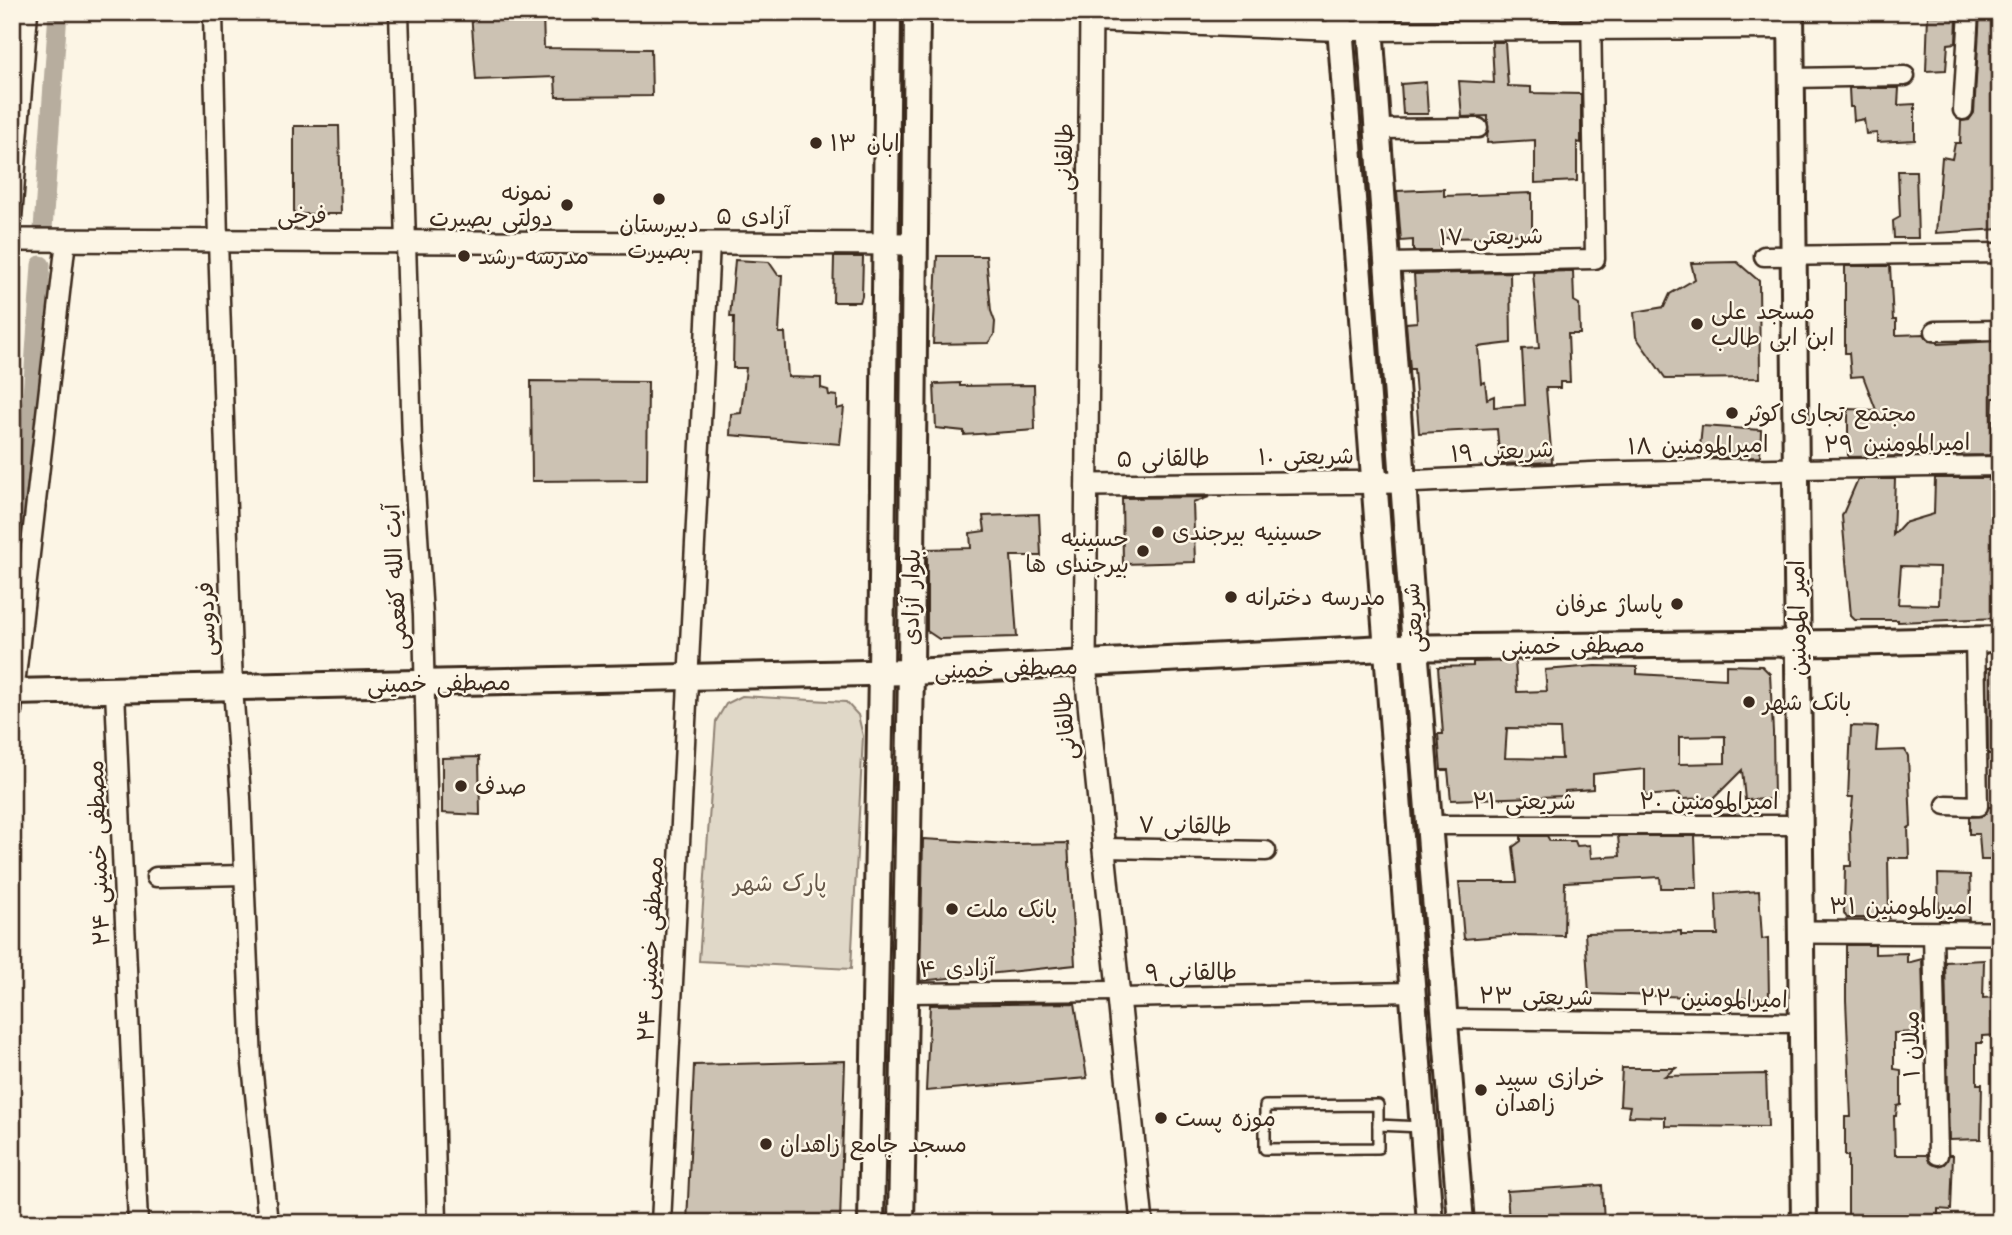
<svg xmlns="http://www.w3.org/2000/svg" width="2012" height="1235" font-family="'Architects Daughter','Playpen Sans Arabic',sans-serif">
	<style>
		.green { fill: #e0d8c8; stroke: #8e8173; stroke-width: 2 }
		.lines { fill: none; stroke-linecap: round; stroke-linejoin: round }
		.canal { stroke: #b7ad9e; stroke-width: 19 }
		.building { fill: #ccc2b3; stroke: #3b2a1e; stroke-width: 2; fill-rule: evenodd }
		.service-casing { stroke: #3b2a1e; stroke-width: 14 }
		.minor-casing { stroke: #3b2a1e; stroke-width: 23 }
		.tertiary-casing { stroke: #3b2a1e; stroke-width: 26 }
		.secondary-casing { stroke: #3b2a1e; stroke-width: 30 }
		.service { stroke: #fcf5e5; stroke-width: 9 }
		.minor { stroke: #fcf5e5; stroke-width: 18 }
		.tertiary { stroke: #fcf5e5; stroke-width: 21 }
		.secondary { stroke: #fcf5e5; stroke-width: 24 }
		.poi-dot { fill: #3b2a1e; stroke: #fcf5e5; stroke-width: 2.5 }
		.labels { text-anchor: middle; stroke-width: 5; stroke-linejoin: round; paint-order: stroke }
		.poi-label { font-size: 23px; fill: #3b2a1e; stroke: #fcf5e5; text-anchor: start }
		.street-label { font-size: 23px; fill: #3b2a1e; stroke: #fcf5e5 }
		.park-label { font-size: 23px; fill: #645648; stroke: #fcf5e5 }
	</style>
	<rect width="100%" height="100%" fill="#fcf5e5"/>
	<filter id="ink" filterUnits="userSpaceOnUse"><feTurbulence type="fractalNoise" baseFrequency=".0143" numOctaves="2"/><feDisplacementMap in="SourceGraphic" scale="14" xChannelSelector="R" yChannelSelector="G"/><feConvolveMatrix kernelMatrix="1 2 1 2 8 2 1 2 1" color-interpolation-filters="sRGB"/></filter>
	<g filter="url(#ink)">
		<path class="green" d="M742,696L846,702L858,715L863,736L851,969L699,961L716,721L726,704Z"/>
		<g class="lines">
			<g class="canal">
				<path d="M43,229L58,12"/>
				<path d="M20,571L41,265"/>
			</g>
		</g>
		<g class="building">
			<path d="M471,12H543L544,48L651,49L652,96L556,97L555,77L476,80Z"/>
			<path d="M1980,13L2000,14V229L1936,233L1942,157L1952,159L1955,143H1960L1961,121L1969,120L1974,113Z"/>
			<path d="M1928,15L1957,17L1956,43L1948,44L1946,70L1926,71Z"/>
			<path d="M1492,42H1505L1508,86L1531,87V93L1581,94V143L1577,142V181L1535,183V140L1487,143L1488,116L1462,117L1459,81L1494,83Z"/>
			<path d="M1426,82L1428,114H1403L1401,84Z"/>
			<path d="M1849,88H1899L1898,105L1915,104V140L1877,142V133L1866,134L1864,119L1854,121L1853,107H1850Z"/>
			<path d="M294,126H339L341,214H294Z"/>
			<path d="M1898,171H1916L1918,238H1894L1893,221L1900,217Z"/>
			<path d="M1444,189V196L1532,193V234L1509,235V237L1440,238V251H1413V240L1401,241L1397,191Z"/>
			<path d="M937,256H986L991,311L995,322L994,335L988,343L933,344Z"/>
			<path d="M834,257H863L862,296L860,302H833Z"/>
			<path d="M735,260L769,262L778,275H782L779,333H785L788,377L821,378V388L828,390L829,395L837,396V409L844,407L840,444L730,435L731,414L741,413L746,368H733L734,317H730Z"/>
			<path d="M1737,262L1759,281L1760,378L1666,379L1636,337L1634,312L1664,307L1670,294L1695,279L1691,263Z"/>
			<path d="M1845,266H1890L1893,320H1896V335L1924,334L1929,341L1938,342V344L2000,341V398H1993L1991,455L1848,457V409L1876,410L1863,376L1851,377L1849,353H1845Z"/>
			<path d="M1573,271L1574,301L1579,304L1580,334H1568L1570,382H1560V388H1546L1552,462L1500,464L1497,429L1419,433L1414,369H1410L1406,323L1417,322L1414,274L1510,272L1511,343L1478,347L1481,383L1485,382L1487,399L1494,396V407L1525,405L1522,349L1539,348L1533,272Z"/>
			<path d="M531,381L648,382L647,480L532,481Z"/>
			<path d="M960,383V386L1034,385L1035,430L964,435V431L936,428L934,384Z"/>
			<path d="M1702,426L1761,430L1760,457L1699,458Z"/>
			<path d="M1935,478H1990L1989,480H2000V618L1898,622V620H1855L1851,616L1842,516L1858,479H1895L1893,535L1904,523L1934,514ZM1901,566L1940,567L1939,605L1898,604Z"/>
			<path d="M1209,497L1193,503L1195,562L1123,564L1122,498Z"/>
			<path d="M1039,514L1041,556H1011L1017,637L939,639L927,631V549L971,548L970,533L985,531L983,516Z"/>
			<path d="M1515,661L1517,692L1547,691L1545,670L1595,666L1637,667V674L1726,679V665L1762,666L1770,674L1773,732L1774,799L1745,800L1742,770L1714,798L1682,799L1679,793L1645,796V769L1593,774V789L1565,791V796L1451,800L1448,770H1441L1438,734H1443L1438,667L1473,666V662ZM1507,728L1560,729L1562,759L1505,758ZM1725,736V763L1679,764V737Z"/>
			<path d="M1987,668H2000V754H1988Z"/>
			<path d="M1851,726L1878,727L1876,751L1905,750L1908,756L1911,826L1908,828L1909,858H1888L1889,918H1847L1844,913L1845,866H1851L1850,828L1853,797H1848Z"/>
			<path d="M479,757L480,815L442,813V758Z"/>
			<path d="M1989,807H2000V860H1981L1979,834H1969V817L1983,816Z"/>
			<path d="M1521,836H1547L1550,841H1575L1577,846L1590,845L1591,858L1620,856L1618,836H1695L1697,888H1661L1660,877L1565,882L1564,936L1514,935L1464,939L1459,882H1517L1513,847L1521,841Z"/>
			<path d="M923,839L1009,844L1068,843L1075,965L920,981Z"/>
			<path d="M1938,874L1970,875L1971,903L1968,906L1969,920H1939Z"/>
			<path d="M1759,891L1762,939L1768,938L1769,999L1589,994L1585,933L1681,931V935H1718L1716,894Z"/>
			<path d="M1846,945H1875V954L1907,953V963L1922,959L1924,1032L1894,1033V1069L1901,1070V1105L1897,1106L1896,1116H1894L1895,1155H1927L1929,1161L1938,1166L1944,1164L1949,1155H1953L1951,1210L1938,1209V1223H1848V1156H1845V1117H1851L1846,1000Z"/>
			<path d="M1984,960L1983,998L2000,997V1035L1982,1036V1043H1977V1084H1982L1981,1139L1949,1140L1945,962Z"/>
			<path d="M1075,1003L1087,1078L926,1091L930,1005Z"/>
			<path d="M845,1061L840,1223H687L694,1065Z"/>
			<path d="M1622,1068H1676L1665,1076L1766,1074L1768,1127L1665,1126V1117L1628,1116L1630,1106L1620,1105Z"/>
			<path d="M1602,1185L1604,1223H1509L1507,1191Z"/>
		</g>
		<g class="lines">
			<g class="service-casing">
				<g id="service">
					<path d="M1378,1105V1148L1265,1149V1106Z"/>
					<path d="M1378,1125L1421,1127"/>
				</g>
			</g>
			<g class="minor-casing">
				<g id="minor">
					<path d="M213,12L218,241L233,688L241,797L252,1064L268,1223"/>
					<path d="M399,12L412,440L423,615L437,1223"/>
					<path d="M1091,22L1340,31L1791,29"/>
					<path d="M1792,78L1905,76"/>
					<path d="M1963,110L1969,12"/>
					<path d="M1378,129L1478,128"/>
					<path d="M12,218L28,12"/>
					<path d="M1764,256L2000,253"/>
					<path d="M1388,263L1595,259L1591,12"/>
					<path d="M1935,331L2000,330"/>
					<path d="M1796,469L2000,466"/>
					<path d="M115,691L138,1223"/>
					<path d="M12,711L66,240"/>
					<path d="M1946,805L1978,806L1975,639"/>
					<path d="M1431,825H1800"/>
					<path d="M1104,848L1266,851"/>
					<path d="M156,877L244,875"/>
					<path d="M1933,933L1938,1155"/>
					<path d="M904,993L1118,991"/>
					<path d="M1118,998L1413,992"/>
					<path d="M1445,1019L1802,1023"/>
					<path d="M661,1223L710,243"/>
				</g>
			</g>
			<g class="tertiary-casing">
				<g id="tertiary">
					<path d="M1091,12L1085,664L1142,1223"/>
					<path d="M12,240L915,244"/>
					<path d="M1087,485L1404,482L1602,473L1796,469"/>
					<path d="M1801,932L2000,933"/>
				</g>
			</g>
			<g class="secondary-casing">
				<g id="secondary">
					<path d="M1339,12L1430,1223"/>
					<path d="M1369,12L1415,647L1461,1223"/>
					<path d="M1791,12L1804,1223"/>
					<path d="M12,692L911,672L1386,648L1840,643L2000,639"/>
					<path d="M871,1223L881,673L888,12"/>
					<path d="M901,1223L911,672L917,12"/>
				</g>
			</g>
			<use href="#service" class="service"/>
			<use href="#minor" class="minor"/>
			<use href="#tertiary" class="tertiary"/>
			<use href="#secondary" class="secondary"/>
		</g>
	</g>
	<g class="poi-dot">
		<circle cx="816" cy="143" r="7"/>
		<circle cx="659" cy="199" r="7"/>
		<circle cx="567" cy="205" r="7"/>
		<circle cx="464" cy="256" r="7"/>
		<circle cx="1697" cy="324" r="7"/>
		<circle cx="1732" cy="413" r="7"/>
		<circle cx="1158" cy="532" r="7"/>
		<circle cx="1143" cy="551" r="7"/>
		<circle cx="1231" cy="597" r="7"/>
		<circle cx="1677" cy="604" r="7"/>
		<circle cx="1749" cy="702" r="7"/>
		<circle cx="461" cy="786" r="7"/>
		<circle cx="952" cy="909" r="7"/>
		<circle cx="1481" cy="1090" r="7"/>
		<circle cx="1161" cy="1118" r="7"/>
		<circle cx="766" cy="1144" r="7"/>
	</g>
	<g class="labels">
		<g class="poi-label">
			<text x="830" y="151">۱۳ ابان</text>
			<text x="553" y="200" text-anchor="end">نمونه<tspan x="553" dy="26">دولتی بصیرت</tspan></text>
			<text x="659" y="232" text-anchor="middle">دبیرستان<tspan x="659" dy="26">بصیرت</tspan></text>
			<text x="478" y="264">مدرسه رشد</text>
			<text x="1711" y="319">مسجد علی<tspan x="1711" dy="26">ابن ابی طالب</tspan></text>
			<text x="1746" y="421">مجتمع تجاری کوثر</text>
			<text x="1172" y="540">حسینیه بیرجندی</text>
			<text x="1129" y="546" text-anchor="end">حسینیه<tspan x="1129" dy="26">بیرجندی ها</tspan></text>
			<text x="1245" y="605">مدرسه دخترانه</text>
			<text x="1663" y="612" text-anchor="end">پاساژ عرفان</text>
			<text x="1763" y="710">بانک شهر</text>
			<text x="475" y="794">صدف</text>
			<text x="966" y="917">بانک ملت</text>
			<text x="1495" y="1085">خرازی سپید<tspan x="1495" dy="26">زاهدان</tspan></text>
			<text x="1175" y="1126">موزه پست</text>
			<text x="780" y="1152">مسجد جامع زاهدان</text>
		</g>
		<g class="street-label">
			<text transform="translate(1064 157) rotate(-89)" y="8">طالقانی</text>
			<text x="302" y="223">فرخی</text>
			<text x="753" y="224">آزادی ۵</text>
			<text transform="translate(1491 236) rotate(-1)" y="8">شریعتی ۱۷</text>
			<text transform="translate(1897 443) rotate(-1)" y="8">امیرالمومنین ۲۹</text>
			<text transform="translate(1698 445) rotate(-1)" y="8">امیرالمومنین ۱۸</text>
			<text transform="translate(1502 451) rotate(-3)" y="8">شریعتی ۱۹</text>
			<text transform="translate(1306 456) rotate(-1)" y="8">شریعتی ۱۰</text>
			<text transform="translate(1163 458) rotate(-1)" y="8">طالقانی ۵</text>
			<text transform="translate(395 577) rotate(-93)" y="8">آیت الله کفعمی</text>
			<text transform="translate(911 597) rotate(-89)" y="8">بلوار آزادی</text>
			<text transform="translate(1413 618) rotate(-94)" y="8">شریعتی</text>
			<text transform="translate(1797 618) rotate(-91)" y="8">امیر المومنین</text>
			<text transform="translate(206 619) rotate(-92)" y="8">فردوسی</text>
			<text transform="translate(1573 645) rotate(-1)" y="8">مصطفی خمینی</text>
			<text transform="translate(1006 668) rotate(-2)" y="8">مصطفی خمینی</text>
			<text transform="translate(439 683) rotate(-1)" y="8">مصطفی خمینی</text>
			<text transform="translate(1065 726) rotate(-96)" y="8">طالقانی</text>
			<text x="1524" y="809">شریعتی ۲۱</text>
			<text x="1709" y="809">امیرالمومنین ۲۰</text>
			<text transform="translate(1185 825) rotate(1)" y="8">طالقانی ۷</text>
			<text transform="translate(98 853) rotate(-92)" y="8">مصطفی خمینی ۲۴</text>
			<text x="1901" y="914">امیرالمومنین ۳۱</text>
			<text transform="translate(650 949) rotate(-87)" y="8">مصطفی خمینی ۲۴</text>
			<text transform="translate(957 968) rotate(-1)" y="8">آزادی ۴</text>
			<text transform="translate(1191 972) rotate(-1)" y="8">طالقانی ۹</text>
			<text transform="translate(1536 996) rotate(1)" y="8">شریعتی ۲۳</text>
			<text transform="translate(1714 998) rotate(1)" y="8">امیرالمومنین ۲۲</text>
			<text transform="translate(1911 1044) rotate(-91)" y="8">میلان ۱</text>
		</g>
		<g class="park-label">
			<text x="780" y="891">پارک شهر</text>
		</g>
	</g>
	<rect width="2012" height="1235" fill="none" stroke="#fcf5e5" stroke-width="42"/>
	<rect x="21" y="21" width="1970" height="1193" fill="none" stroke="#3b2a1e" stroke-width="2.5" filter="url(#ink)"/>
</svg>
